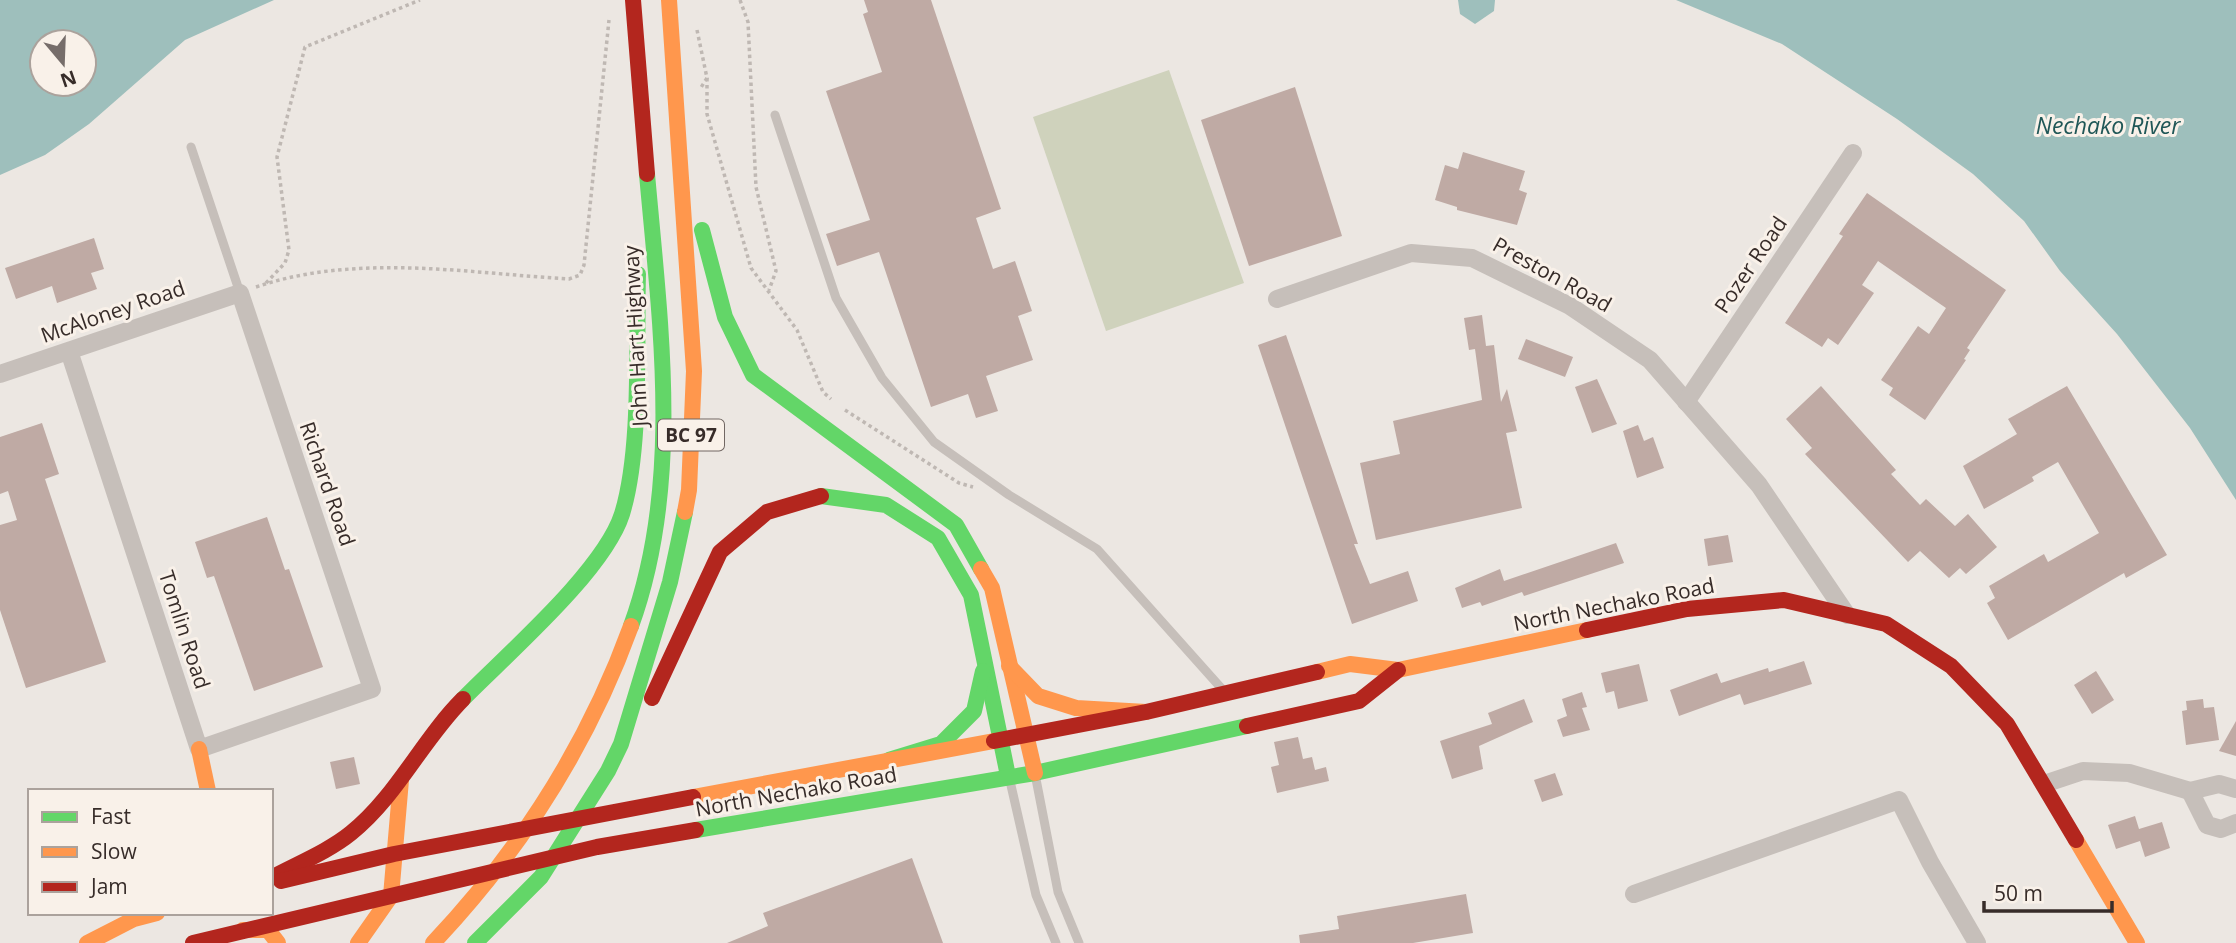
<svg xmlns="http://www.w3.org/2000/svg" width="2236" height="943" font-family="'Open Sans',sans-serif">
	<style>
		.green { fill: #cfd2bc }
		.water { fill: #9ebfbc; fill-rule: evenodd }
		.building { fill: #bfaaa4 }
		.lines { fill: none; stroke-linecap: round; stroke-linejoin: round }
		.path { stroke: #bfb8b3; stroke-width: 3.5; stroke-dasharray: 3.5 3.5; stroke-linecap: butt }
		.lane { stroke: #c6bfba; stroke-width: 9 }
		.street { stroke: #c6bfba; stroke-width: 18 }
		.fast { stroke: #63d668; stroke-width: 16 }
		.slow { stroke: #ff974d; stroke-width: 16 }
		.jam { stroke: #b3261e; stroke-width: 16 }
		.labels { text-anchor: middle; stroke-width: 6; stroke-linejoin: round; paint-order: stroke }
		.shield { fill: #f9f1e9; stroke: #716763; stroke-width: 2 }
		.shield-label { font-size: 19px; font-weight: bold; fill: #372c29 }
		.street-label { font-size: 21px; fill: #372c29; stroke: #f9f1e9 }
		.water-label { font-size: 23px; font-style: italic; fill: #205757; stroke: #f9f1e9 }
	</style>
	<rect width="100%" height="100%" fill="#ece7e2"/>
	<path class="green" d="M1169,70L1244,283L1106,331L1033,117Z"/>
	<g class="water">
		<path d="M0,0H274L185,40L89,124L45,155L0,175ZM84,42V84H42V42Z"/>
		<path d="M1458,0H1495L1494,11L1475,24L1460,14Z"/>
		<path d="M1676,0H2236V500L2190,428L2117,334L2060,271L2024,221L1973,174L1897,119L1782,44Z"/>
	</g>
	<g class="building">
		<path d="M864,0H931L1001,209L976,218L993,269L1015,261L1032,311L1018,316L1033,360L986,376L998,411L976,418L968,394L931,407L879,252L837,266L826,234L870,220L826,91L882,72L863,14L868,12Z"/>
		<path d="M1295,87L1342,236L1249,266L1201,120Z"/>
		<path d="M1463,152L1525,171L1519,190L1527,193L1517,225L1457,210V207L1435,200L1445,165L1458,169Z"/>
		<path d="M1867,193L2006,290L1967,348L1970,350L1964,359L1966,360L1925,420L1889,395L1893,388L1881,380L1918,326L1929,334L1946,308L1927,295L1878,261L1862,285L1874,293L1838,345L1828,338L1822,347L1785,323L1843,236L1839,234Z"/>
		<path d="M94,238L104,269L91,273L97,289L57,303L52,286L16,299L5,268Z"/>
		<path d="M1482,315L1486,346L1494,345L1501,402L1507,389L1517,431L1506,433L1522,508L1376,540L1360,463L1400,454L1393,421L1482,400L1475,349L1469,350L1464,318Z"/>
		<path d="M1286,335L1358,544H1354L1370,584L1408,571L1418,601L1352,624L1258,345Z"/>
		<path d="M1526,339L1573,357L1565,377L1518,359Z"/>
		<path d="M1597,379L1617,424L1592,433L1575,387Z"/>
		<path d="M1821,386L1896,470L1891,474L1920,505L1926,499L1955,526L1968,514L1997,547L1966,574L1960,568L1949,578L1920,551L1908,562L1805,454L1812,448L1786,419Z"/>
		<path d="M2067,386L2167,555L2126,578L2124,573L2008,640L1987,603L1995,598L1989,586L2044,554L2048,562L2099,533L2058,462L2032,477L2034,481L1984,509L1963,466L2017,434L2008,419Z"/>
		<path d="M42,423L59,474L45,479L106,662L26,688L0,610V525L17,520L8,491L0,494V437Z"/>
		<path d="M1638,425L1644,441L1653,437L1664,468L1637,478L1623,431Z"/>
		<path d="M267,517L285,570L289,569L323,667L254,691L214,576L207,578L195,542Z"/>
		<path d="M1728,535L1733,562L1708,566L1704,539Z"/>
		<path d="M1616,543L1624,563L1524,596L1522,592L1482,606L1480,602L1462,608L1455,588L1500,569L1504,581Z"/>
		<path d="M1804,661L1812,684L1744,705L1740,694L1679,716L1670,690L1717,673L1721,683L1768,668L1769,672Z"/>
		<path d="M1639,664L1648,701L1618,709L1614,691L1606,693L1601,673Z"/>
		<path d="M2096,671L2114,700L2092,714L2074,685Z"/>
		<path d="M1582,692L1587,707L1582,708L1590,730L1563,737L1557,720L1567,716L1562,699Z"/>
		<path d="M1524,699L1533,722L1479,746L1483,769L1452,779L1440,741L1492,724L1488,713Z"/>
		<path d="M2203,699L2204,708L2214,707L2219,740L2186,745L2182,711L2187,710L2186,701Z"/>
		<path d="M2236,721V756L2219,751Z"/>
		<path d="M1298,737L1303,759L1312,757L1315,770L1326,767L1329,781L1277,793L1271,767L1279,765L1274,742Z"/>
		<path d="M354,757L360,784L336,789L330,762Z"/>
		<path d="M1555,773L1563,795L1542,802L1534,780Z"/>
		<path d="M2135,816L2139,829L2162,822L2170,848L2145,857L2140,841L2116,849L2108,825Z"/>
		<path d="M912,858L943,943H727L768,926L763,913Z"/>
		<path d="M1466,894L1473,933L1413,943H1300L1299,935L1339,929L1337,916Z"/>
	</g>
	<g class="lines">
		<g class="path">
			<path d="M740,0L748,22L756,187L776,271L769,290"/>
			<path d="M697,30L707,78L700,89"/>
			<path d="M707,78V114L751,268L797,330L823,392L831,399"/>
			<path d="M266,283L285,263L289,250L277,157L305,47L420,0"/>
			<path d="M256,287C356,253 466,273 569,279L580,275L584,265L609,20"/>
			<path d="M845,410L959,483L973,487"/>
		</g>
		<g class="lane">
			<path d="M775,115L836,298L882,378L934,442L1009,495L1097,549L1222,689"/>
			<path d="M191,147L240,293"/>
			<path d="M1036,779L1058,892L1079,943"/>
			<path d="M1010,781L1036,895L1056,943"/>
		</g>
		<g class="street">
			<path d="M1277,299L1411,253L1472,258L1570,306L1650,360L1759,485L1847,615"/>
			<path d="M0,374L240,293L372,689L199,749L69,351"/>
			<path d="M1686,402L1853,153"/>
			<path d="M2044,784L2083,771L2129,773L2190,791L2219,784L2236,789"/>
			<path d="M2190,791L2207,825L2221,829L2236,823"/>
			<path d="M1634,894L1899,800L1930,862L1977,943"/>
		</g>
		<g class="fast">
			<path d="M702,230L725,317L753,375L956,525L981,569"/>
			<path d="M821,496L886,505L938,538L971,595L1008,776"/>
			<path d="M631,626C683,483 660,322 647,174"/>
			<path d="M463,699C506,655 604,571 622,514C642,449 636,343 638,274"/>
			<path d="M889,760L941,744L974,711L983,671"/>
			<path d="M696,830L1035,773L1247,726"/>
			<path d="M475,943L541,877L608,771L621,744L670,582L685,512"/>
		</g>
		<g class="slow">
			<path d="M669,0L694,371L689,490L685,512"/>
			<path d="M981,569L992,588L1035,773"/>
			<path d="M1009,666L1038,696L1076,708L1146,712"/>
			<path d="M1317,672L1350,664L1398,670L1587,630"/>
			<path d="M199,749L208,791"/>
			<path d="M693,797L994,741"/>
			<path d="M2076,840L2137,943"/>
			<path d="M243,930H268L278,943"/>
			<path d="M87,943L134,919L157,913"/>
			<path d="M358,943L391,896L401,780"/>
			<path d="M433,943C521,850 587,747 631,626"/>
		</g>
		<g class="jam">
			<path d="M633,0L647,174"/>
			<path d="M1587,630L1687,609L1784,600L1886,624L1951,666L2007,724L2076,840"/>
			<path d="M652,698L720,552L767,512L821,496"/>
			<path d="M1247,726L1359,701L1398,670"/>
			<path d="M994,741L1146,712L1317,672"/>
			<path d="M271,878C297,864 329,851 351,833C397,796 422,740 463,699"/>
			<path d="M281,881L394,854L693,797"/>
			<path d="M193,943L597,847L696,830"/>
		</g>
	</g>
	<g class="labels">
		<rect class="shield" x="658" y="419.5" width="66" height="31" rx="5"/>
		<g class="shield-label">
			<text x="691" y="442">BC 97</text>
		</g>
		<g class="street-label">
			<text transform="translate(1751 265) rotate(-56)" y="7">Pozer Road</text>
			<text transform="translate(1552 275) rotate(29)" y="7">Preston Road</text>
			<text transform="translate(113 312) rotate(-19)" y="7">McAloney Road</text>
			<text transform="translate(636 336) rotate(-93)" y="7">John Hart Highway</text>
			<text transform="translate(327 484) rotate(71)" y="7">Richard Road</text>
			<text transform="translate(1614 605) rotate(-11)" y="7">North Nechako Road</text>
			<text transform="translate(184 630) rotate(72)" y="7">Tomlin Road</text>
			<text transform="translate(796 792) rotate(-10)" y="7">North Nechako Road</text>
		</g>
		<g class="water-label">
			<text x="2108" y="134">Nechako River</text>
		</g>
	</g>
	<rect x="28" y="789" width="245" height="126" fill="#f9f1e9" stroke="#aba29c" stroke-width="2"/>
	<rect x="42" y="812" width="35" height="10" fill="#63d668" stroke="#aba29c" stroke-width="2"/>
	<text x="91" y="824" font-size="21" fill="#372c29">Fast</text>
	<rect x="42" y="847" width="35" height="10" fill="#ff974d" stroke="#aba29c" stroke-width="2"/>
	<text x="91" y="859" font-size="21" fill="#372c29">Slow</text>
	<rect x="42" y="882" width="35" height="10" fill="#b3261e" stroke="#aba29c" stroke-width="2"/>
	<text x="91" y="894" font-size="21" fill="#372c29">Jam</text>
	<g transform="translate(63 63) rotate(161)"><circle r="33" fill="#f9f1e9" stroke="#aba29c" stroke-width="2"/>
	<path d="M0-5L12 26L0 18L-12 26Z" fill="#766d6a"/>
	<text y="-10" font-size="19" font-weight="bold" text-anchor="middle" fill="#372c29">N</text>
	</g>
	<path d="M1984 901v10h128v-10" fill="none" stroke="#372c29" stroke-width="3.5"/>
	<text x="1994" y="901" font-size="21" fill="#372c29" stroke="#f9f1e9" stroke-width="5" paint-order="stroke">50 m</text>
</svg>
